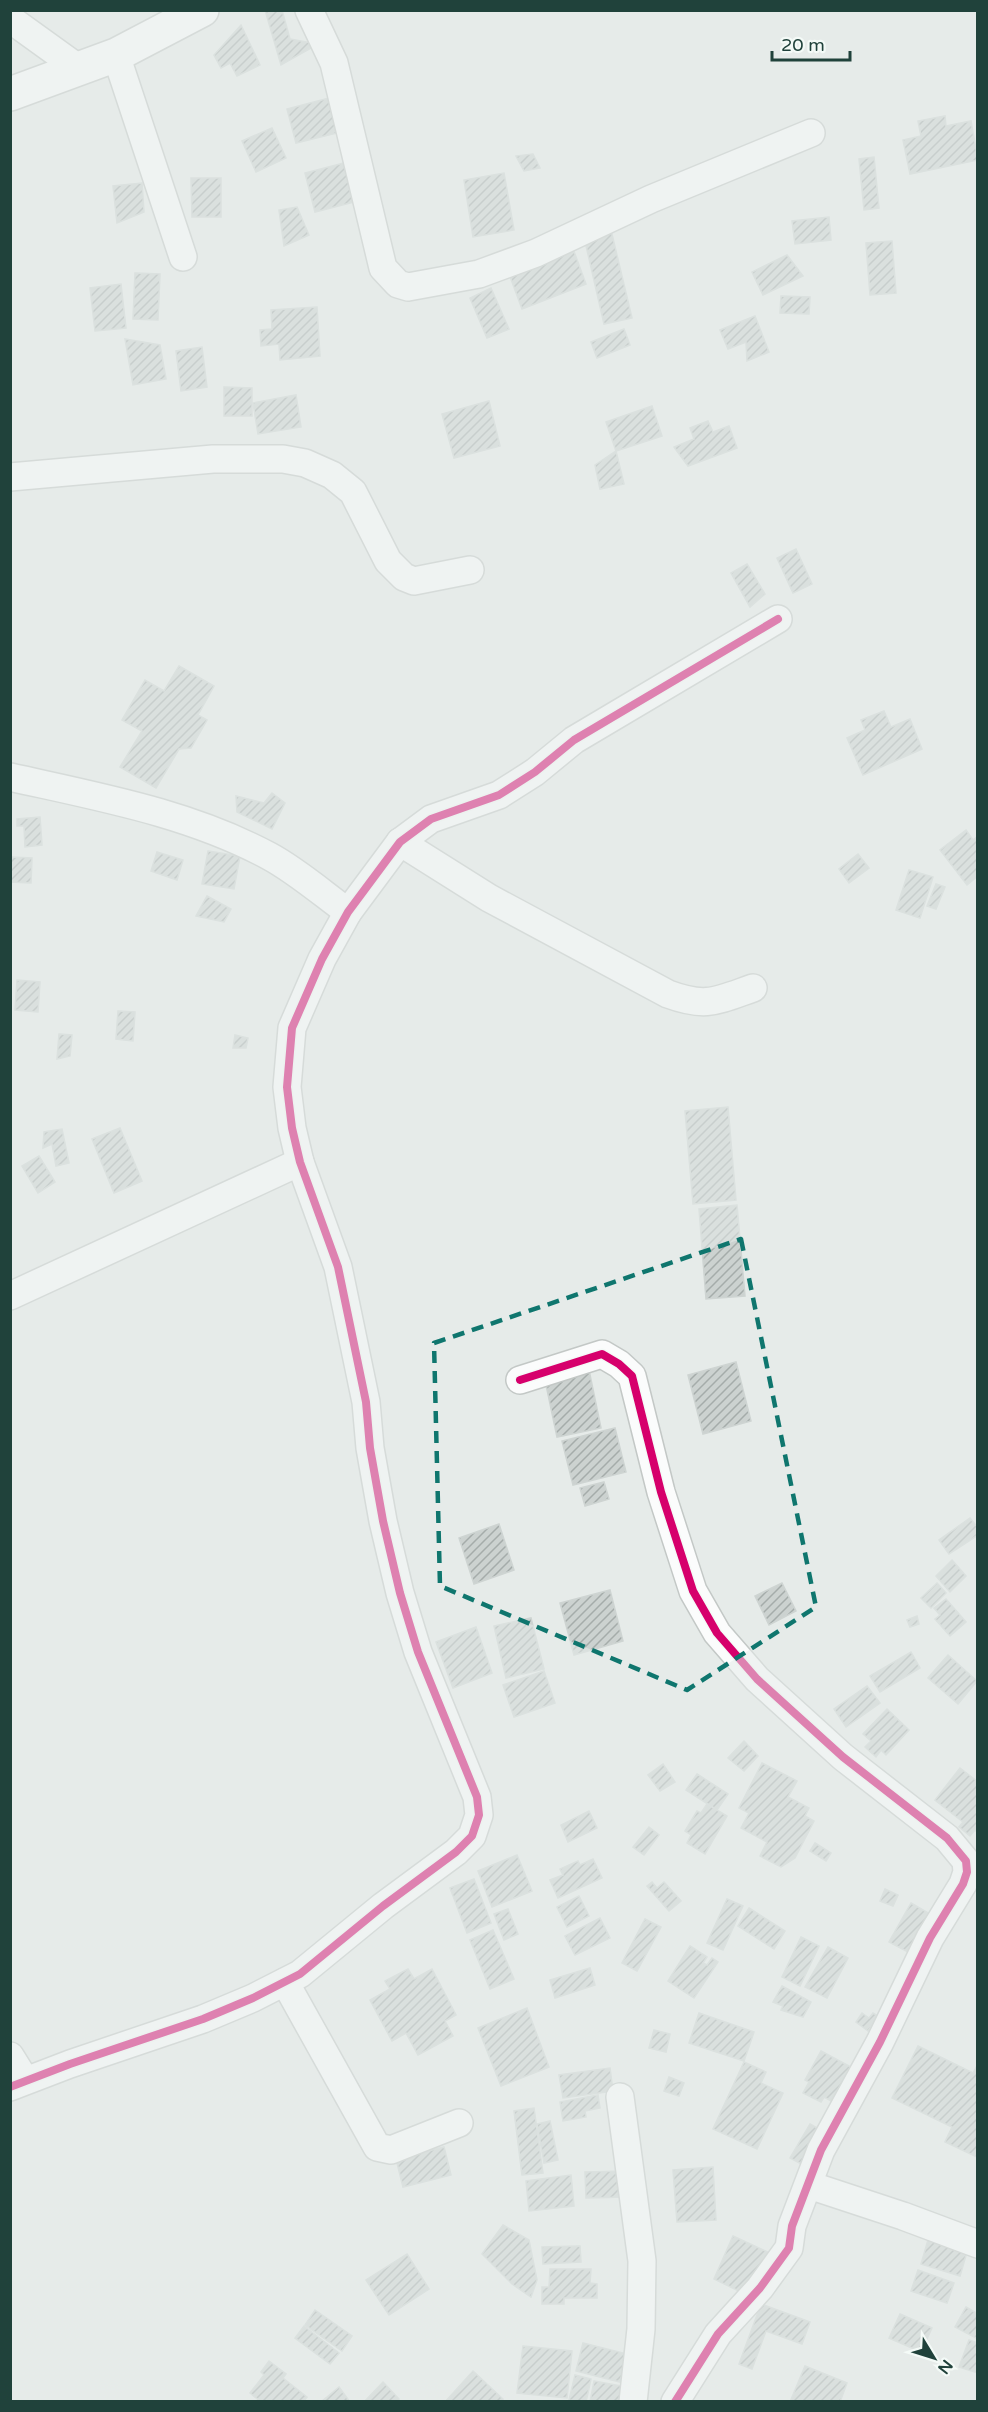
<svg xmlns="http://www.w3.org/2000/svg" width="988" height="2412" font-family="'Varela Round',sans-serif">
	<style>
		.building { fill: url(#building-hatch); stroke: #ced4d2; stroke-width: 1.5 }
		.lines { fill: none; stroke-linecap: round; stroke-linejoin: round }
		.minor-casing { stroke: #c3c8c6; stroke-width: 30 }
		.tertiary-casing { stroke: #c3c8c6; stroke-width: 36 }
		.minor { stroke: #fbfcfc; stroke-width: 27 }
		.tertiary { stroke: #fbfcfc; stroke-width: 33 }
		.cycleway-casing { stroke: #f4faf7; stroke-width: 11 }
		.cycleway { stroke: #d6006c; stroke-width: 8 }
		.marked { fill: none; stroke: #0f766e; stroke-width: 4.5; stroke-dasharray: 12 8; stroke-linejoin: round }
	</style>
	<defs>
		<pattern id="building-hatch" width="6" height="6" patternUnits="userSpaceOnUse" patternTransform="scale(1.5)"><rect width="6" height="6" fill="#ccd2d0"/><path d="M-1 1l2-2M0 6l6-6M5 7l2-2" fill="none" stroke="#a5acaa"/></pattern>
	</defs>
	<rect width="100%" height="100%" fill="#e6ebe9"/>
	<g class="building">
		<path d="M265,10H282L290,39L318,44L281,65Z"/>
		<path d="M241,25L260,65L237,76L230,63L221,68L214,55Z"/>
		<path d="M337,96L345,131L296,143L287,109Z"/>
		<path d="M945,116L946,126L971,121L978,160L910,174L903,140L921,136L918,121Z"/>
		<path d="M272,128L286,158L256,172L242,141Z"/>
		<path d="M533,154L540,168L524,171L516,156Z"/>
		<path d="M874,157L879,208L864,210L859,159Z"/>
		<path d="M348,162L358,201L315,212L305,173Z"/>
		<path d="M504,173L514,230L473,237L464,180Z"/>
		<path d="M191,178H221V217H192Z"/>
		<path d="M142,183L144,212L117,223L113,186Z"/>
		<path d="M297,207L309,235L284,246L279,210Z"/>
		<path d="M829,217L831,240L795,244L792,221Z"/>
		<path d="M611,230L632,318L604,324L584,237Z"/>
		<path d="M892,241L896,293L870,295L866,243Z"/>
		<path d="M572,246L586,284L522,309L508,271Z"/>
		<path d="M787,255L803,276L763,295L752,272Z"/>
		<path d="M135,273L160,274L158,320L133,319Z"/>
		<path d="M121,284L126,328L95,331L90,288Z"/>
		<path d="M491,288L509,329L487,338L470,298Z"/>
		<path d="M781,296L810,297L809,314L780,313Z"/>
		<path d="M317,307L320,356L280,360L279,344L261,346L260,330L272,329L271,310Z"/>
		<path d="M755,316L769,352L747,361L746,342L728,349L720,330Z"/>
		<path d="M624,329L630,345L597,358L591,342Z"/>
		<path d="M125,339L160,345L166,379L133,385Z"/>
		<path d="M202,347L207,387L181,391L176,351Z"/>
		<path d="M224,387L252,388V416H224Z"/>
		<path d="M296,395L301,427L258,434L253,403Z"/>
		<path d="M489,401L500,446L454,458L442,414Z"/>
		<path d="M652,406L662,436L616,451L606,422Z"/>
		<path d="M708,421L713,432L729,426L737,448L688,466L674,447L694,439L690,428Z"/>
		<path d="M616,451L624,484L600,489L595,465Z"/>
		<path d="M796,549L812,584L793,593L777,558Z"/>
		<path d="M747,564L765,594L750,607L731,573Z"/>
		<path d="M179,666L214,686L198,715L207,720L191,748L179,749L156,788L120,767L142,731L122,720L145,680L164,691Z"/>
		<path d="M884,711L891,727L910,719L922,749L863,775L847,738L865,730L861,720Z"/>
		<path d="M272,793L285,803L272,829L237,812L236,796L264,803Z"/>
		<path d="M40,817L42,845L25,847L24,826H17V819Z"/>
		<path d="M966,830L973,840L978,836V876L967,885L940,850Z"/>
		<path d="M208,851L240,856L234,889L202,884Z"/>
		<path d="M157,852L183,860L177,880L151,871Z"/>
		<path d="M858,854L869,868L849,883L839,869Z"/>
		<path d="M10,857L32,858L31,883L10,882Z"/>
		<path d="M909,870L933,877L920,918L896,910Z"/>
		<path d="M936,884L945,887L936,909L927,906Z"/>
		<path d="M207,896L231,909L224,922L196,916Z"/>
		<path d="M17,980L40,982L38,1012L15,1010Z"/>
		<path d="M118,1011L135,1012L133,1041L116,1039Z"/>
		<path d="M59,1034L72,1035L70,1056L57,1059Z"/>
		<path d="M235,1035L248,1038L246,1048H233Z"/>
		<path d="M728,1107L736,1200L693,1204L685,1111Z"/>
		<path d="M120,1128L142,1181L114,1193L92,1139Z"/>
		<path d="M62,1129L69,1163L56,1166L52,1144L43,1148L44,1132Z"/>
		<path d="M39,1156L55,1182L38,1193L22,1166Z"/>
		<path d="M737,1205L745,1296L706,1299L699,1209Z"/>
		<path d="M736,1362L751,1421L703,1434L688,1375Z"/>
		<path d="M589,1370L601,1428L557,1437L545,1380Z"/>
		<path d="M615,1428L626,1472L573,1485L562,1441Z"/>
		<path d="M604,1482L609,1499L585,1506L580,1488Z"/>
		<path d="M970,1518L978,1528V1535L949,1554L939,1540Z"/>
		<path d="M499,1524L514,1570L474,1584L459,1538Z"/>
		<path d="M952,1560L966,1576L950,1592L936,1576Z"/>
		<path d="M782,1583L796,1611L769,1625L755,1596Z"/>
		<path d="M937,1583L946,1593L931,1608L921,1598Z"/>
		<path d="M610,1590L623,1641L574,1655L560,1603Z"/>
		<path d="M946,1599L966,1622L950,1636L935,1619L940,1615L934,1608Z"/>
		<path d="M917,1616L919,1624L910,1627L907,1620Z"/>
		<path d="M531,1618L544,1669L506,1678L494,1626Z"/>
		<path d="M476,1627L492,1673L453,1688L436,1642Z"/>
		<path d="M911,1652L920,1668L880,1692L870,1676Z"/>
		<path d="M948,1655L977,1681L958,1704L928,1678Z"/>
		<path d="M544,1671L555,1703L514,1717L503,1685Z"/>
		<path d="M867,1686L880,1703L846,1727L834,1709Z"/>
		<path d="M887,1709L909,1730L886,1755L881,1750L876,1757L865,1747L871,1741L863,1734Z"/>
		<path d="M744,1741L758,1756L744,1771L728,1758Z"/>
		<path d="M762,1763L797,1781L788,1797L809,1808L805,1816L814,1821L795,1858L781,1867L760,1856L767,1842L741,1828L749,1813L739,1808Z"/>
		<path d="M663,1764L675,1782L660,1791L648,1775Z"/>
		<path d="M960,1768L978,1782V1833L975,1830L970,1836L959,1827L963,1822L935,1800Z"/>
		<path d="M697,1774L728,1794L717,1810L686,1790Z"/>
		<path d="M707,1804L727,1816L705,1854L687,1843L691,1835L685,1831L697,1811L701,1813Z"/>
		<path d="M589,1811L597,1828L568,1842L561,1825Z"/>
		<path d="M649,1827L659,1835L644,1855L633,1847Z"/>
		<path d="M815,1843L831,1853L826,1861L810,1851Z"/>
		<path d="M517,1855L532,1891L492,1907L478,1871Z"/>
		<path d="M593,1859L602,1878L558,1898L550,1880L563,1875L560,1869L578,1861L580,1865Z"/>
		<path d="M474,1879L491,1923L467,1933L450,1888Z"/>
		<path d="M652,1882L657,1888L664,1882L681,1901L669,1911L647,1886Z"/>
		<path d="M885,1889L898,1895L893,1906L880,1901Z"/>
		<path d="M579,1896L589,1916L567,1927L557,1907Z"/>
		<path d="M727,1899L743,1906L723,1950L707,1943Z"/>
		<path d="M911,1903L930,1914L908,1952L889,1942Z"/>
		<path d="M749,1908L785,1931L774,1949L738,1926Z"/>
		<path d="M508,1909L518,1934L504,1940L494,1914Z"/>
		<path d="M600,1918L610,1938L575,1955L565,1936Z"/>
		<path d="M645,1919L661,1927L637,1971L622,1963Z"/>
		<path d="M493,1930L514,1979L490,1989L470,1940Z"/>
		<path d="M801,1937L819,1946L800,1986L782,1977Z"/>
		<path d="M690,1946L707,1957L703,1963L707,1965L712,1958L718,1962L694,1998L668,1981Z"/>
		<path d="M828,1947L848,1958L827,1998L805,1987Z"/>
		<path d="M590,1968L595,1985L555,1998L550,1980Z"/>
		<path d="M408,1969L414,1979L432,1969L456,2015L445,2021L453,2036L418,2055L406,2033L392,2041L370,2000L390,1989L385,1981Z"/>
		<path d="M782,1986L811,2002L803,2017L781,2010L783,2006L773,2002Z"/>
		<path d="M527,2008L549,2067L501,2086L478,2028Z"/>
		<path d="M699,2013L754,2032L744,2061L689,2043Z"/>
		<path d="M862,2013L869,2018L873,2013L878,2016L868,2031L856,2022Z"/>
		<path d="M654,2030L670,2034L666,2052L649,2048Z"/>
		<path d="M918,2046L973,2073L978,2064L977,2157L945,2142L952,2127L892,2098Z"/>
		<path d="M821,2051L851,2067L833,2102L824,2097L821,2102L803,2093L809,2082L805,2080Z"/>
		<path d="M744,2062L766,2072L761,2083L783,2093L757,2149L713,2129Z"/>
		<path d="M610,2068L613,2091L563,2098L559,2075Z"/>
		<path d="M669,2077L684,2083L679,2096L664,2091Z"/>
		<path d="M598,2095L600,2108L585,2111L586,2117L563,2121L560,2102Z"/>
		<path d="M534,2108L543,2173L522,2175L514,2111Z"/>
		<path d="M550,2121L558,2160L544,2163L537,2124Z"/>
		<path d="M810,2124L826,2133L807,2167L790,2158Z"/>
		<path d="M444,2147L451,2175L403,2187L396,2159Z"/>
		<path d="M713,2167L716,2220L677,2222L673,2170Z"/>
		<path d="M627,2171V2197L586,2198L585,2172Z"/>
		<path d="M571,2175L574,2206L529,2211L526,2181Z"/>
		<path d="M503,2225L529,2240L537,2280L531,2297L512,2284L482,2254Z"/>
		<path d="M733,2236L772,2254L747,2295L714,2279Z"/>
		<path d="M928,2240L967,2252L960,2276L921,2264Z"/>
		<path d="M580,2246L581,2262L543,2264L542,2247Z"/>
		<path d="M407,2254L429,2289L389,2315L366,2280Z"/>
		<path d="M550,2269H591L590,2283L597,2284V2298H564V2304H542V2287H549Z"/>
		<path d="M918,2270L954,2283L947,2303L911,2291Z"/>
		<path d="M761,2304L810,2322L802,2344L766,2331L752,2369L739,2364Z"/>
		<path d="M966,2307L978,2314V2339L955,2327Z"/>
		<path d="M315,2310L352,2336L342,2351L305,2325Z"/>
		<path d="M900,2314L932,2328L921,2352L889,2338Z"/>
		<path d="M304,2326L339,2353L330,2364L295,2338Z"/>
		<path d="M969,2340L978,2343V2373L959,2367Z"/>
		<path d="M583,2343L627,2354L620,2382L576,2371Z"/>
		<path d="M523,2346L572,2351L567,2398L517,2393Z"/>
		<path d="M269,2361L286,2374L283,2378L307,2397L303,2402H261L250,2393L264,2375L261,2372Z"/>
		<path d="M805,2366L847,2383L840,2402H790Z"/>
		<path d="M473,2371L503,2399L501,2402H445Z"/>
		<path d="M575,2375L591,2379L586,2402L569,2400Z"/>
		<path d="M594,2381L627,2387L624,2402H590Z"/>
		<path d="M383,2382L399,2399L397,2402H364Z"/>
		<path d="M339,2387L350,2402H321Z"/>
	</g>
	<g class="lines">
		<g class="minor-casing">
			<g id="minor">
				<path d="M309,10L334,63L383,268L398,284L408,287L479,274L536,253L651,199L811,133"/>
				<path d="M10,19L78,68"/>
				<path d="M116,55L183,257"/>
				<path d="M10,477L213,459H283L305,463L332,475L353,492L388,561L404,577L414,581L470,570"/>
				<path d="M10,777C99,797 189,813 269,856C297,871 323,894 348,912"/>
				<path d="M400,842L489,898L668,994C706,1008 716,1001 753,988"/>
				<path d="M10,1296L300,1162"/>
				<path d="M520,1380L602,1354L619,1364L632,1376L661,1492L693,1591L717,1633L757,1679L843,1757L947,1838L966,1861L967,1872L963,1884L930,1938L880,2042L821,2150L792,2226L789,2248L760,2288L718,2334L675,2402"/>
				<path d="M285,1982L377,2147L391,2150L459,2123"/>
				<path d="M10,2056L25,2080"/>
				<path d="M10,2087L70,2064L203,2019L253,1998L300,1974L383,1906L456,1852L472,1836L479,1815L477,1797L418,1652L400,1593L383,1521L370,1448L366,1402L338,1267L300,1162L292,1128L287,1087L292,1028L322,959L348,912L400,842L431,819L499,795L535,772L574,740L778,619"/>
				<path d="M620,2097L642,2261L641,2329L633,2402"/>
				<path d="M809,2185L903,2216L978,2244"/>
			</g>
		</g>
		<g class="tertiary-casing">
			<path id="tertiary" d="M10,94L116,55L202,10"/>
		</g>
		<use href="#minor" class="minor"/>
		<use href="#tertiary" class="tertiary"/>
		<g class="cycleway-casing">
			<g id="cycleway">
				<path d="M520,1380L602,1354L619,1364L632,1376L661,1492L693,1591L717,1633L757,1679L843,1757L947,1838L966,1861L967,1872L963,1884L930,1938L880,2042L821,2150L792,2226L789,2248L760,2288L718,2334L675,2402"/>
				<path d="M10,2087L70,2064L203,2019L253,1998L300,1974L383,1906L456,1852L472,1836L479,1815L477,1797L418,1652L400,1593L383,1521L370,1448L366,1402L338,1267L300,1162L292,1128L287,1087L292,1028L322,959L348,912L400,842L431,819L499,795L535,772L574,740L778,619"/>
			</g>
		</g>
		<use href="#cycleway" class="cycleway"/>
	</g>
	<path d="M0 0H988V2412H0ZM741,1239L816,1607L687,1690L440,1586L434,1343Z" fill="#e6ebe9" fill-opacity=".55" fill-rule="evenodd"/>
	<path class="marked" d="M741,1239L816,1607L687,1690L440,1586L434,1343Z"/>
	<rect width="988" height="2412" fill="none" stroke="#20423b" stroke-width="24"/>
	<g transform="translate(934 2358) rotate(128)" stroke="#f4faf7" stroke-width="4.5" paint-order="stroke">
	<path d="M0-4.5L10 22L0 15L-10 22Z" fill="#20423b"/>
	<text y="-9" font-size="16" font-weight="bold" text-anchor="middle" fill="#20423b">N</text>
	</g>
	<path d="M772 51v9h78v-9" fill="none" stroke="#20423b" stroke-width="3"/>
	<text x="781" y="51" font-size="18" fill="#20423b" stroke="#f4faf7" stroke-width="4.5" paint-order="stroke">20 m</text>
</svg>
